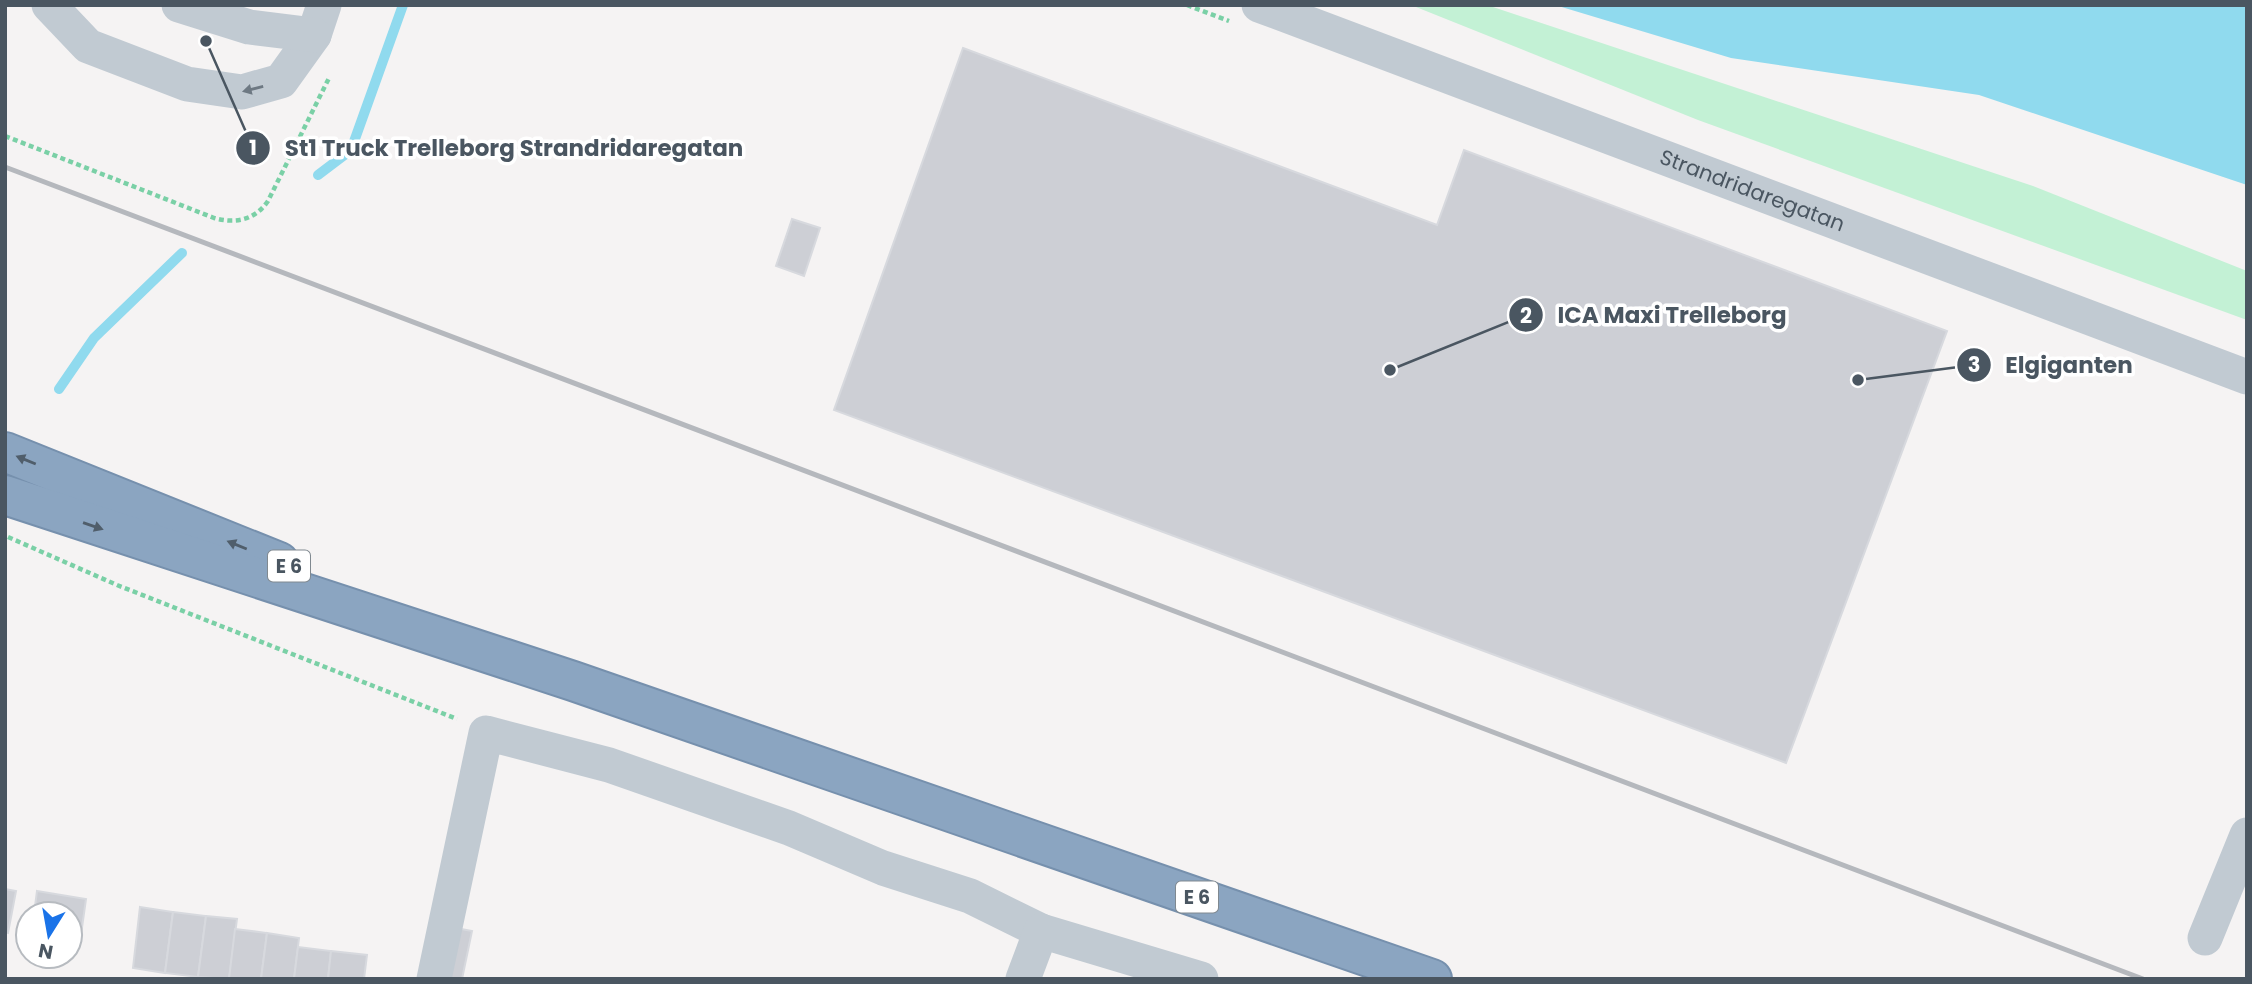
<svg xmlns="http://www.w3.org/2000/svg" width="2252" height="984" font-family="Poppins,sans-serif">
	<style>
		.green { fill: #c3f1d5 }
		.water { fill: #90daee }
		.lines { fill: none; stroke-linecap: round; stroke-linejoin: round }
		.stream { stroke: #90daee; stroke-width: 10 }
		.building { fill: #cdcfd5; stroke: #d7d9de; stroke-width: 2 }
		.highway-casing { stroke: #7690ad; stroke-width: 42 }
		.path { stroke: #7ad0a6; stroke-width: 4.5; stroke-dasharray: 5 3.5; stroke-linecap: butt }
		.minor { stroke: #c1cad2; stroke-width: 35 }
		.highway { stroke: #8ba5c1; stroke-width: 38 }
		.rail { stroke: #b5b8bd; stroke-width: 5 }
		.oneway { fill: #6e7983 }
		.oneway2 { fill: #505e6b }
		.labels { text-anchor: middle; stroke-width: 7; stroke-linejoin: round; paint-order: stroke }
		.shield { fill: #fff; stroke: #808990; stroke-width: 2 }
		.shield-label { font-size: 19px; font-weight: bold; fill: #4a5661 }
		.street-label { font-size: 21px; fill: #4a5661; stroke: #fff }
		.leader { fill: none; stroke: #4a5661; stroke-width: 2.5 }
		.callout-dot { fill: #4a5661; stroke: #fff; stroke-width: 2.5 }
		.mark-label { font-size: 21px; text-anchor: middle; font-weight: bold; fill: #fff }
		.callout-label { font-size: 23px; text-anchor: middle; font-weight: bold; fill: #4a5661; stroke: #fff; stroke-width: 7; stroke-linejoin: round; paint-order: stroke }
	</style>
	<rect width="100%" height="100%" fill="#f5f3f3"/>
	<path class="green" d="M1411,5H1487L2033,186L2247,271V320L1698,120Z"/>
	<path class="water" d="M1555,5H2247V185L1979,95L1731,58Z"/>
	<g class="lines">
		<g class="stream">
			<path d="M318,175L351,150L403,5"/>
			<path d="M59,389L94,338L182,253"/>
		</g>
	</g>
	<g class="building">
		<path d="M963,48L1437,225L1464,150L1947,331L1786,763L834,410Z"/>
		<path d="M792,219L820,228L804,276L776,266Z"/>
		<path d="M5,889L16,891L8,933L5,932Z"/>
		<path d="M37,891L86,899L80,942L70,941V914H34Z"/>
		<path d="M140,907L173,912L165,973L133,968Z"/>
		<path d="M173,912L206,916L198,977L165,973Z"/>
		<path d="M206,916L237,919L229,979L198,977Z"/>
		<path d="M456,928L472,931L462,979H445Z"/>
		<path d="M235,929L267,933L261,979H229Z"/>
		<path d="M267,933L299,938L294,979H261Z"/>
		<path d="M298,947L331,951L328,979H294Z"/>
		<path d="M331,951L367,955L364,979H328Z"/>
	</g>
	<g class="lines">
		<g class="highway-casing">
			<g id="highway">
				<path d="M5,452L279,562"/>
				<path d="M5,495L573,681L1432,979"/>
			</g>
		</g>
		<g class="path">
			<path d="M1187,5L1229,21"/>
			<path d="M5,136L214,218C236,224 255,220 268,201L330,76"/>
			<path d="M8,537L117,585L457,719"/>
		</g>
		<g class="minor">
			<path d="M49,5L88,46L187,84L242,92L281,81L314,35L324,5"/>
			<path d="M179,5L249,27L314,35"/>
			<path id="s1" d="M1259,5L2247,377"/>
			<path d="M2205,938L2247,835"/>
			<path d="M434,979L486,733L609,765L789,828L883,868L970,896L1041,931"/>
			<path d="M1023,979L1041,931L1201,979"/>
		</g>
		<use href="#highway" class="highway"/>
		<path class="rail" d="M5,167L2143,979"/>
	</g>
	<defs><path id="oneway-solid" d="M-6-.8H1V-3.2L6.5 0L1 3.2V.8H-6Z" transform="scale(1.75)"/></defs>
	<use class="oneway" href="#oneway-solid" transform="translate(253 89) rotate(166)"/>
	<g class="oneway2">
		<use href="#oneway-solid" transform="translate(26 460) rotate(-158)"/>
		<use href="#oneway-solid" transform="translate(93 526) rotate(19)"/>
		<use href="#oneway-solid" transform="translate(237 545) rotate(-158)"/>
	</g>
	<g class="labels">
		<g class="shield">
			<rect x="268" y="550.5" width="42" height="31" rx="5"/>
			<rect x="1176" y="881.5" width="42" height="31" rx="5"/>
		</g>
		<g class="shield-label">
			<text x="289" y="573">E 6</text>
			<text x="1197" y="904">E 6</text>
		</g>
		<g class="street-label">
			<text dy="7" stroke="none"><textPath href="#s1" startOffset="527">Strandridaregatan</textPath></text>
		</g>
	</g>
	<path class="leader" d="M206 41L253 148M1390 370L1526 315M1858 380L1974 365"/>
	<g class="callout-dot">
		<circle cx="206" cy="41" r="7"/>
		<circle cx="1390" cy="370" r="7"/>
		<circle cx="1858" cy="380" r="7"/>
		<circle cx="253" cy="148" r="18"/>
		<circle cx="1526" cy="315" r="18"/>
		<circle cx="1974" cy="365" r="18"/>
	</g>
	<g class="mark-label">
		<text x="253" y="155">1</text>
		<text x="1526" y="323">2</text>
		<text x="1974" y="372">3</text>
	</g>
	<g class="callout-label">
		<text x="514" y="156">St1 Truck Trelleborg Strandridaregatan</text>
		<text x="1672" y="323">ICA Maxi Trelleborg</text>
		<text x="2069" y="373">Elgiganten</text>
	</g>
	<rect width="2252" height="984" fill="none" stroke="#4a5661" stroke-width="14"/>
	<g transform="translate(49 935) rotate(191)"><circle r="33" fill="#ffffff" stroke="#b7bbc0" stroke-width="2"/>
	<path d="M0-5L12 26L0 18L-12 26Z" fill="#1a73e8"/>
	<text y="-10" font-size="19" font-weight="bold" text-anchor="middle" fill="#4a5661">N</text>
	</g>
</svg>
